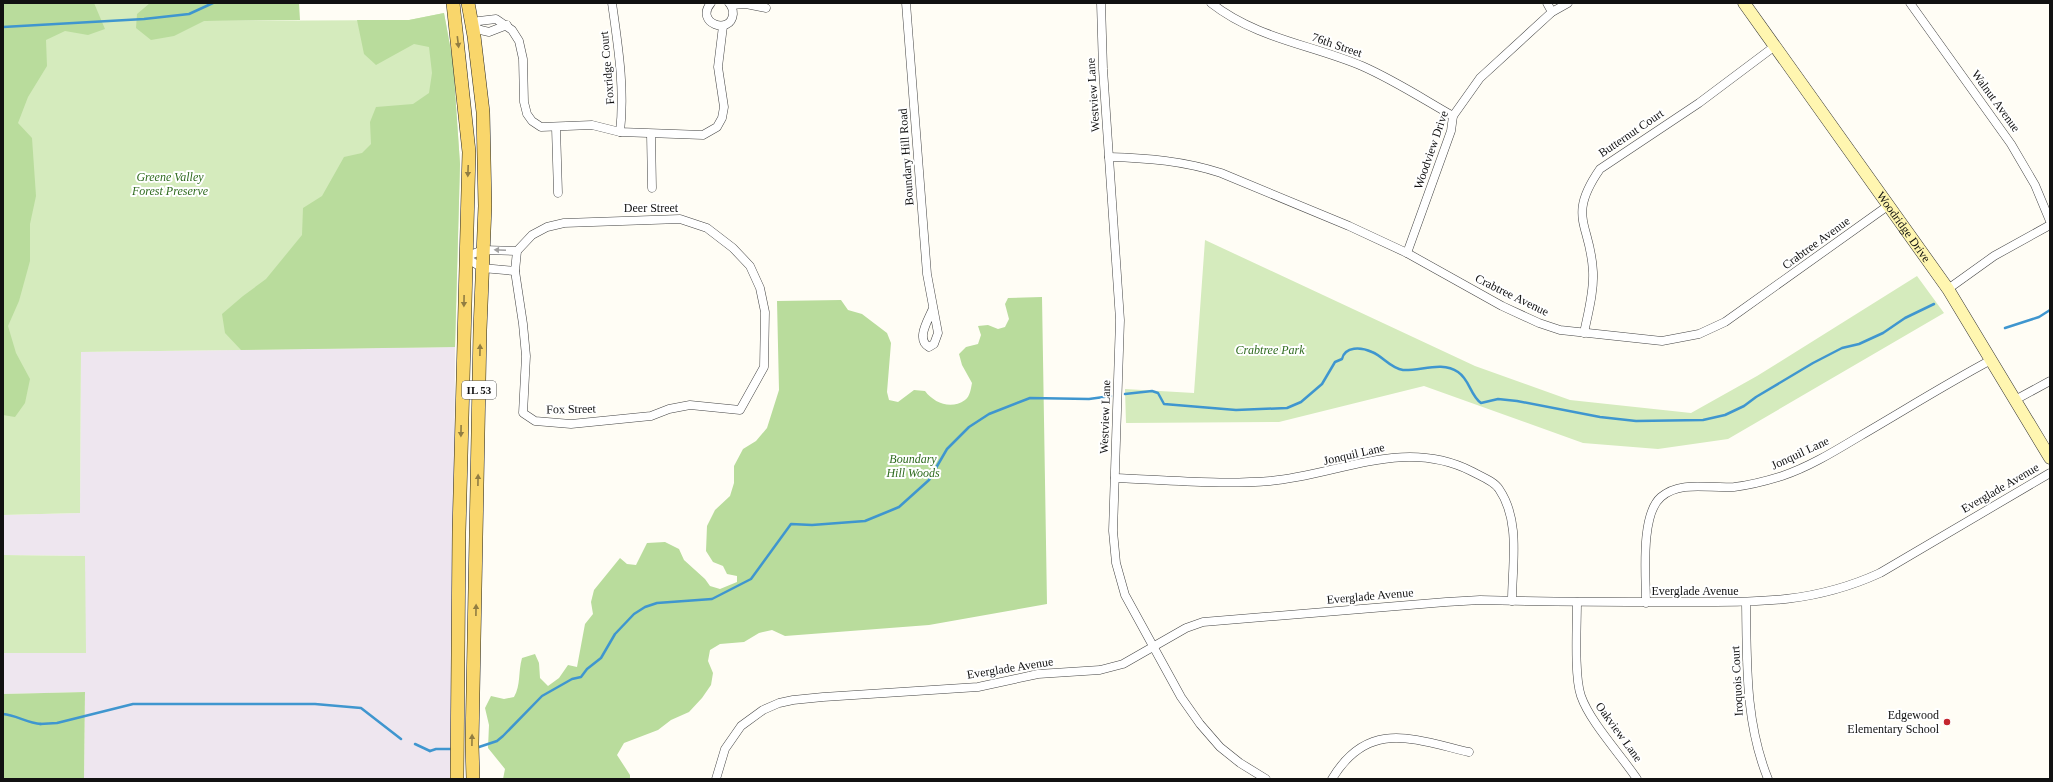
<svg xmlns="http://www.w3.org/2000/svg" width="2053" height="782" font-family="'Times New Roman',serif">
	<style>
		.industrial { fill: #eee6ef }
		.green { fill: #d5ebbd }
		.forest { fill: #b9dc9c }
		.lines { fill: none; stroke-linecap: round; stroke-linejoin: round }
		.stream { stroke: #3f96cf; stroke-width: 2.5 }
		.street-casing { stroke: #444; stroke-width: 9 }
		.secondary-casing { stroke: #333; stroke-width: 13 }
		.primary-casing { stroke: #222; stroke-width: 14 }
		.street { stroke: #fff; stroke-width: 8 }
		.secondary { stroke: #fff6b0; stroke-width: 12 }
		.primary { stroke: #f9d66b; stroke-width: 13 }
		.oneway { fill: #917d42 }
		.oneway2 { fill: #a0a0a0 }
		.poi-dot { fill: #c4262e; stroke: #fff; stroke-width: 1.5 }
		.labels { text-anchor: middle; stroke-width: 4; stroke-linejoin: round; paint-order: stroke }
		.shield { fill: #fff; stroke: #585858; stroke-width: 1 }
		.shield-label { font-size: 11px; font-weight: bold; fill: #111 }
		.street-label { font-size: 12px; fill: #111; stroke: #fff }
		.park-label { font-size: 12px; font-style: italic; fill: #2f6b1f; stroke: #fff }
		.poi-label { font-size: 12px; fill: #111; stroke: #fff; text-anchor: end }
	</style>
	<rect width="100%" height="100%" fill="#fffdf5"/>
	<path class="industrial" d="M455,347L453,779H84L85,692L3,694V653H85V556L3,555V515L80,513L81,352Z"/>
	<g class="green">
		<path d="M3,3H198L204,21L409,20L444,13L453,62L460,164L455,347L81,352L80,513L3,515Z"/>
		<path d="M1205,240L1475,366L1570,400L1691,413L1757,376L1917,276L1944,313L1728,439L1658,449L1583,443L1424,386L1279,422L1126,423L1125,389L1194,393Z"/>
		<path d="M3,555L85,556L86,653H3Z"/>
	</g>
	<g class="forest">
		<path d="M3,3H94L105,29L88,35L65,31L46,40L47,66L28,97L18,123L32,138L36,196L30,224V261L19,301L8,326L16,353L30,379L25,403L15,417L3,415Z"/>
		<path d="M150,3H299L300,20L204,21L174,36L151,40L136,28L137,14Z"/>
		<path d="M444,13L453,62L460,164L455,347L241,350L225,333L222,314L243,296L266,279L302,235L303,208L322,196L344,157L362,153L371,144L370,122L376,107L413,104L429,93L432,73L429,47L414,44L376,65L364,54L357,20H409Z"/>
		<path d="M1042,297L1047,604L929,625L785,636L772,630L759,633L744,642L720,644L710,650L708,661L713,673L711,685L702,698L689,712L671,720L658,730L624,743L617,755L630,775V779H503L505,769L488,748L489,725L485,708L491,696L504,699L514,697C521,685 518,672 522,658L535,654L539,663L540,678L548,686L559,678L568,665L577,667L585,624L593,614L591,602L594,590L620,558L627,564L636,565L647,543L665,542L679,549L684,560L705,579L710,586L720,589L737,582V576L727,574L723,566L713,562L706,551L707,526L715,510L730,496L734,483V466L743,449L756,441L767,428L779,390L777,301L841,300L848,310L862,314L887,333L891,343L887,392L889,400L898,402L914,390L925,391C934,403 951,410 965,400C970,397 971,388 972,383L962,365L959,354L966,347L978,344L981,335L978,326L988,325L998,329L1005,327L1009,319L1005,304L1008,298Z"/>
		<path d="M85,692L84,779H3V694Z"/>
	</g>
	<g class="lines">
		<g class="stream">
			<path d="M3,27L144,19L189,14L213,3"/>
			<path d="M2005,328L2039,317L2050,310"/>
			<path d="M1125,394L1152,391L1158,393L1164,404L1236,410L1287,408L1301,402L1322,384L1335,362L1342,359C1345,346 1361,347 1372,352C1384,357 1390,368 1403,370C1421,371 1442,361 1458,372C1470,380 1470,395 1481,403L1498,399L1517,401L1600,417L1636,421L1703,420L1725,415L1744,406L1756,397L1813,363L1842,348L1859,344L1883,333L1905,318L1934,304"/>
			<path d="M3,714C16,715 27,723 41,724"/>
			<path d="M40,724L57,723L133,704H315L361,708L401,739"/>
			<path d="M415,744L430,751"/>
			<path d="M479,747L497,741L503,736L542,696L572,679L581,677L587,669L601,658L615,634L634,614L645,607L657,603L712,599L751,579L791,524L812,525L865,521L899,507L929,480L947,449L969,427L989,414L1030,398L1089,399L1111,396"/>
			<path d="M430,751L436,749H453"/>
		</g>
		<g class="street-casing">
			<g id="street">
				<path d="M612,3C618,46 625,88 620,132"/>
				<path d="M711,3C694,23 731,36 733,14C733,10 732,6 729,3"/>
				<path d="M906,3L927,274L938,333L934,344L929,347C915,339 929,319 933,308"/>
				<path d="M1101,3L1103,69L1120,320L1113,531L1116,563L1125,595L1181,697L1200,724L1220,747L1240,763L1266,779"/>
				<path d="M1211,3C1257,39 1310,44 1362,66C1394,80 1423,99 1453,116"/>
				<path d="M1547,3L1552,12"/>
				<path d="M1910,3L2011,144L2035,185L2050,221"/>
				<path d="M731,5L746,4L766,8"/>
				<path d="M507,25L489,32L472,28L479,21L496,19L512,30L519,41L523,59L524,102L527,114L532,121L541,127L592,125L620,132L703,135L717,127L722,118L724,107L718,67L723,26"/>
				<path d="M556,128L558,193"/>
				<path d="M651,134L652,188"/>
				<path d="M1109,157C1148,158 1184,161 1221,173L1349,226L1407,253L1502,306L1539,323L1560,330L1662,341L1699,334L1725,322L1889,205"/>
				<path d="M680,219L707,228L733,248L750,266L760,288L765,312L764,367L740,410L690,405L669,409L651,416L571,424L535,421L523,413L526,356L523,324L515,271L517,251L532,235L547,227L564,223Z"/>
				<path d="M1407,253L1451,131L1453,116L1480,78L1552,12L1568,3"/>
				<path d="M515,271L482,268L465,257L483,250L517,251"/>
				<path d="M1948,289L1994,256L2050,225"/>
				<path d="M1584,333C1588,313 1594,292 1593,272C1591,224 1566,218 1600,169L1699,103L1775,46"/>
				<path d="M2015,400L2050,381"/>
				<path d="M1115,478C1166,480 1219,485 1270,481C1339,475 1403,437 1471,471C1480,476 1494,481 1499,489C1521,521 1512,565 1512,601"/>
				<path d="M1577,602C1577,625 1574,676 1581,696C1590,722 1621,755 1637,779"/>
				<path d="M1646,603C1646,577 1640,515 1661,497C1681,480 1710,489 1734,487C1751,485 1766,481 1782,476C1809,467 1835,451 1860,436C1903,411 1946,384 1991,360"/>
				<path d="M1746,603C1747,664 1745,722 1768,779"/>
				<path d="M716,779L725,749L741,726L763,710L779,703L793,700L823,697L978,687L1038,674L1100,670L1123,664L1186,628L1203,622L1446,602L1480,600C1543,602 1607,602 1671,602C1748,602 1808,606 1880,573L2050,473"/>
				<path d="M1332,779C1368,719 1413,739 1469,752"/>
			</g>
		</g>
		<g class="secondary-casing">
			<g id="secondary">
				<path id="s1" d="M1744,3L1948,289L2050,458"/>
			</g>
		</g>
		<g class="primary-casing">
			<g id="primary">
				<path d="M453,3L469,152L459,532L457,779"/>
				<path d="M468,3L474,36L483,112L485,206L480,330L472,744L473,779"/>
			</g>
		</g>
		<use href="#street" class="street"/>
		<use href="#secondary" class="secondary"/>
		<use href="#primary" class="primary"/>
	</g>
	<defs><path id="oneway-solid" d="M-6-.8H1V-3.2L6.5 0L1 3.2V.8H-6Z"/></defs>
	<g class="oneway">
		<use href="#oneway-solid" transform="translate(458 42) rotate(83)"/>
		<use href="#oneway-solid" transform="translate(468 171) rotate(92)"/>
		<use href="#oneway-solid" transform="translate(464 301) rotate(91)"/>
		<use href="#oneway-solid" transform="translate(480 350) rotate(-89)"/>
		<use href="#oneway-solid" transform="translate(461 431) rotate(91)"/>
		<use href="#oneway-solid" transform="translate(478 480) rotate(-89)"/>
		<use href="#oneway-solid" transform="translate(476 610) rotate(-89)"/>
		<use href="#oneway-solid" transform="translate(472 740) rotate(-89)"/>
	</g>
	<use class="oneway2" href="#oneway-solid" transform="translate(500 250) rotate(-177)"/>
	<circle class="poi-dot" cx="1947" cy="722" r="4"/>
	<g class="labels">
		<rect class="shield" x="462" y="381" width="34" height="18" rx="3"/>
		<g class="shield-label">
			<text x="479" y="394">IL 53</text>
		</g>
		<g class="street-label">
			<text transform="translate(1337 45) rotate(19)" y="4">76th Street</text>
			<text transform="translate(607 68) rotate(-95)" y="4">Foxridge Court</text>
			<text transform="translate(1093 95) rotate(-94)" y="4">Westview Lane</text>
			<text transform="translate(1996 101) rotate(54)" y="4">Walnut Avenue</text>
			<text transform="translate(1631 133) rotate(-34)" y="4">Butternut Court</text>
			<text transform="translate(1431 150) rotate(-71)" y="4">Woodview Drive</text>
			<text transform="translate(906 157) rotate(-94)" y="4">Boundary Hill Road</text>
			<text x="651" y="212">Deer Street</text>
			<text dy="4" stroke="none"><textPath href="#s1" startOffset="275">Woodridge Drive</textPath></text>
			<text transform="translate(1816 243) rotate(-36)" y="4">Crabtree Avenue</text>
			<text transform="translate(1512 295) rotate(26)" y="4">Crabtree Avenue</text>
			<text transform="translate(571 409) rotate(-1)" y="4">Fox Street</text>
			<text transform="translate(1105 417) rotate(-88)" y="4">Westview Lane</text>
			<text transform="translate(1800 453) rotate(-25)" y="4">Jonquil Lane</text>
			<text transform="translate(1354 454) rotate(-13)" y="4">Jonquil Lane</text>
			<text transform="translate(2000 488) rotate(-30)" y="4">Everglade Avenue</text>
			<text x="1695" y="595">Everglade Avenue</text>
			<text transform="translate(1370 596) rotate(-5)" y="4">Everglade Avenue</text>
			<text transform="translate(1010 668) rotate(-9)" y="4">Everglade Avenue</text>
			<text transform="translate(1737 681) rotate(-93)" y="4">Iroquois Court</text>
			<text transform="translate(1619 732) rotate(54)" y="4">Oakview Lane</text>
		</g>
		<g class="park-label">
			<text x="170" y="181">Greene Valley<tspan x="170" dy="14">Forest Preserve</tspan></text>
			<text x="1270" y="354">Crabtree Park</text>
			<text x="913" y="463">Boundary<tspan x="913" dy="14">Hill Woods</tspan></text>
		</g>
		<g class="poi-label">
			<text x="1939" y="719">Edgewood<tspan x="1939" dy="14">Elementary School</tspan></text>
		</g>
	</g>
	<rect width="2053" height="782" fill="none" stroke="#111111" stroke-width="8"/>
</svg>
